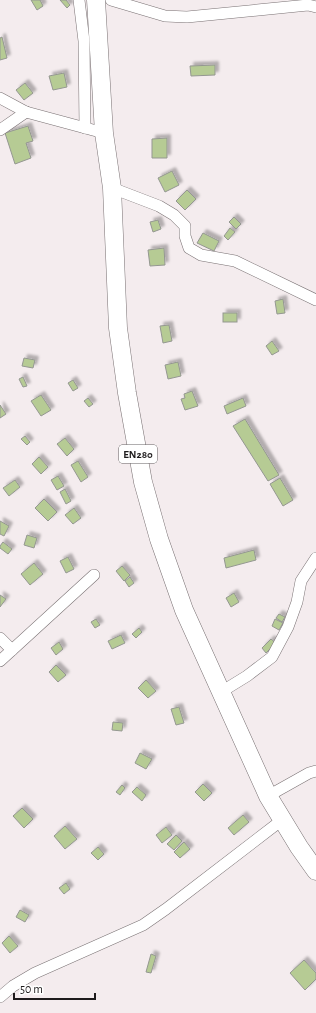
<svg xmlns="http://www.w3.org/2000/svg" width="316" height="1013" font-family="'Alegreya Sans',sans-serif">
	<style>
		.building { fill: #b6cb94; stroke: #949791; filter: url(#shadow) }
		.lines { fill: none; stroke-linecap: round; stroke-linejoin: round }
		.minor-casing { stroke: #797173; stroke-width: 12 }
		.primary-casing { stroke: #797173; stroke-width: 19 }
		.minor { stroke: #fff; stroke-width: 11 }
		.primary { stroke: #fff; stroke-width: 18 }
		.labels { text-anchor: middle; stroke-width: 3; stroke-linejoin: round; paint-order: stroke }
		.shield { fill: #fff; stroke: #625f60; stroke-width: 1 }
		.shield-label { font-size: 11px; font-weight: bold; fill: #1e1b1c }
	</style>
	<defs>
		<filter id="shadow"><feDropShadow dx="3.5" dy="-3.5" stdDeviation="1" flood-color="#0004"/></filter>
	</defs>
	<rect width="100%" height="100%" fill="#f4ecee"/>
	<g class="building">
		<path d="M31,0H40L43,6L37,10Z"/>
		<path d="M60,0H66L70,5L67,8Z"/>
		<path d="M2,37L7,58L0,60V38Z"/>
		<path d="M215,65V75L191,76L190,66Z"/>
		<path d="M64,73L67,87L53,90L49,76Z"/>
		<path d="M25,83L33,93L24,100L16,90Z"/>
		<path d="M28,126L33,141L26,143L31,158L15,164L5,133Z"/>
		<path d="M167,138V158H152V139Z"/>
		<path d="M172,171L179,185L165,192L158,178Z"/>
		<path d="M187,190L196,199L185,210L176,201Z"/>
		<path d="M234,217L241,224L236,229L229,222Z"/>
		<path d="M158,220L161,229L153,232L150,222Z"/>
		<path d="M230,228L235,232L228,240L224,236Z"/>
		<path d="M203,233L219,241L214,251L197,243Z"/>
		<path d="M164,248L165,265L150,266L148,250Z"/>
		<path d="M283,299L285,313L277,314L275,301Z"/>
		<rect x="223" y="313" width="14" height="9"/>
		<path d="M169,325L172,341L163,343L160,326Z"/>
		<path d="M272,341L279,351L272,355L266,346Z"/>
		<path d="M24,358L35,360L33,368L22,366Z"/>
		<path d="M178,362L181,376L168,379L165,365Z"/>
		<path d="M23,377L27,386L23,387L19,379Z"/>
		<path d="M73,380L78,388L73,391L68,383Z"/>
		<path d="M192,391L198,406L185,410L181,399L185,398L184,394Z"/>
		<path d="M41,395L51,410L41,416L31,401Z"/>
		<path d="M88,398L93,404L89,407L84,401Z"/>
		<path d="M243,398L246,406L227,414L224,406Z"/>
		<path d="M0,405L6,414L0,418Z"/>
		<path d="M245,419L279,475L268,481L233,426Z"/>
		<path d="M25,436L30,442L27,445L21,439Z"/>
		<path d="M65,438L74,449L67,456L57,444Z"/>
		<path d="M39,457L48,467L41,474L32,464Z"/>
		<path d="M78,461L88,477L81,482L71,465Z"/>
		<path d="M58,476L64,486L57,490L51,480Z"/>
		<path d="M280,478L293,500L283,506L270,484Z"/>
		<path d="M15,480L20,487L9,496L3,488Z"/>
		<path d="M65,489L71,501L66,504L60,492Z"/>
		<path d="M44,499L57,512L48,521L35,508Z"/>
		<path d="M74,508L81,518L73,524L65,515Z"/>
		<path d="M0,521L9,526L4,536L0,534Z"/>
		<path d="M27,535L37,538L34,548L24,545Z"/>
		<path d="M3,542L12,549L8,554L0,548V546Z"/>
		<path d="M254,550L256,560L226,568L224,558Z"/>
		<path d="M68,557L74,569L66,573L60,561Z"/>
		<path d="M34,563L43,574L30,585L21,574Z"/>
		<path d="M122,566L130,575L124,581L116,571Z"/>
		<path d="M130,577L134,583L129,587L125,581Z"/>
		<path d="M234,593L239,602L231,607L226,598Z"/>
		<path d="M0,595L6,599L0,607Z"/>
		<path d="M279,614L285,617L282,622L276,618Z"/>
		<path d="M96,619L100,625L95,628L91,622Z"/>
		<path d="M275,619L283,623L279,630L272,626Z"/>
		<path d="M139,628L142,632L136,638L132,634Z"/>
		<path d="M121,635L125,643L112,649L108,641Z"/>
		<path d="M271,639L276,643L266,653L262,648Z"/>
		<path d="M59,642L63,649L56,655L51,648Z"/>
		<path d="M56,665L66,675L58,682L49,672Z"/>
		<path d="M146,680L156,691L148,698L138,688Z"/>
		<path d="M179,707L184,723L176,725L171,709Z"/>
		<path d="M113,722L123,723L122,731L112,730Z"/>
		<path d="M140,753L152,759L146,769L135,763Z"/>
		<path d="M203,784L212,793L204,801L195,792Z"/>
		<path d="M122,785L125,788L120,795L116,792Z"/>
		<path d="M137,787L146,795L142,801L132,792Z"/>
		<path d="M22,808L33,819L24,828L13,816Z"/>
		<path d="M243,815L249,822L234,835L228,828Z"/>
		<path d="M65,826L77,839L65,849L54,836Z"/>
		<path d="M166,827L172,835L162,843L156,835Z"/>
		<path d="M176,835L182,841L174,850L167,844Z"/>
		<path d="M184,842L190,849L180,858L174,852Z"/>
		<path d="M98,847L104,854L98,860L91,853Z"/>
		<path d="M66,883L70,889L64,894L59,888Z"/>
		<path d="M20,910L29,915L25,922L16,917Z"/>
		<path d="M9,936L18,946L10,953L2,943Z"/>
		<path d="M151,954L156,956L151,973L146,972Z"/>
		<path d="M304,960L316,973V979L305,990L290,973Z"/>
	</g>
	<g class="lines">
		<g class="minor-casing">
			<g id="minor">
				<path d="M79,0L84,41L85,128"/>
				<path d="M111,0L165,16L187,17L308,5L316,7"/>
				<path d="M0,98L26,112L104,133"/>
				<path d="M0,130L26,112"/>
				<path d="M112,188L159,206L174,215L185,226V236L189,248L201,255L235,261L316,300"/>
				<path d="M0,638L12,650"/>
				<path d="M0,661L94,575"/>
				<path d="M221,692L247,676L272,657L288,627L297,602L301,581L316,558"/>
				<path d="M268,796L309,773L316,771"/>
				<path d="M0,997L13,986L35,973L143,925L166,909L282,820"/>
			</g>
		</g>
		<g class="primary-casing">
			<path id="primary" d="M96,0L104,133L112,188L118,328L127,393L143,482L159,539L184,610L268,796L299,847L316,871"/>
		</g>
		<use href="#minor" class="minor"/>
		<use href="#primary" class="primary"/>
	</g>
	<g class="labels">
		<rect class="shield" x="119" y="445" width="38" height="18" rx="3"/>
		<g class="shield-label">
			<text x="138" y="458">EN280</text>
		</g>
	</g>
	<path d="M14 993v6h81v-6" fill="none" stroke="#1e1b1c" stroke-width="2"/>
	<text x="20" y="993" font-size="12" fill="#1e1b1c" stroke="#ffffff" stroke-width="3" paint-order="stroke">50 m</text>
</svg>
